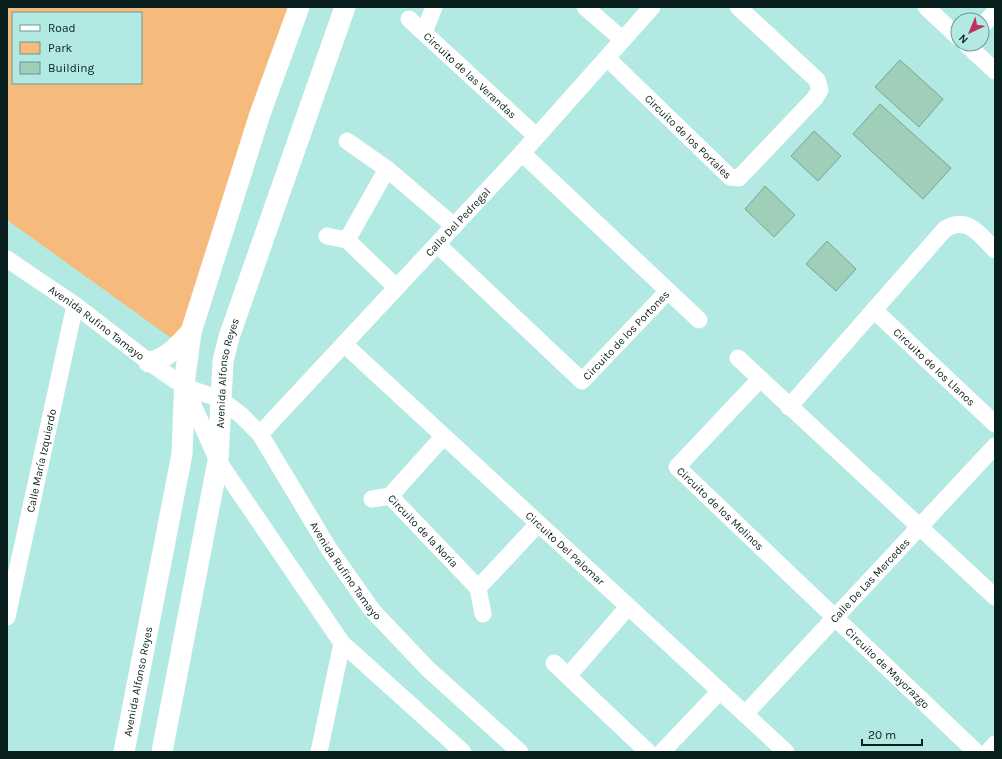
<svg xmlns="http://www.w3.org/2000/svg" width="1002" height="759" font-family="Karla,sans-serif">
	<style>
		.green { fill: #f6ba7d; fill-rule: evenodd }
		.building { fill: #9fceb9; stroke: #77a591 }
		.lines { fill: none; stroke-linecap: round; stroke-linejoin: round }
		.minor { stroke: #fff; stroke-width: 17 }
		.tertiary { stroke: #fff; stroke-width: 21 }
		.labels { text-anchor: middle; stroke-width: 3.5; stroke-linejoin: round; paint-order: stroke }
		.street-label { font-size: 11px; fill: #091f1d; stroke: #b2e9e2 }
	</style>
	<rect width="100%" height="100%" fill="#b2e9e2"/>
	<path class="green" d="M7,7H307L181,345L7,220ZM13,13H141V83H13Z"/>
	<g class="building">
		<path d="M900,60L943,99L919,127L875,87Z"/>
		<path d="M880,104L951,168L923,199L853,134Z"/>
		<path d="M814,131L841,156L818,181L791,156Z"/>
		<path d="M765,186L795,215L774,237L745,209Z"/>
		<path d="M827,241L856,269L836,291L806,264Z"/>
	</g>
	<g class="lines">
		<g class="minor">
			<path d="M585,7L623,40"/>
			<path d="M926,7L958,37"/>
			<path id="s1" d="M409,19L536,136"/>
			<path d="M982,26L995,12"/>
			<path d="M424,32L434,7"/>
			<path d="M966,44L995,71"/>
			<path id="s2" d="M607,58L730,177L739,178L815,98L820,90L817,80L738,7"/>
			<path d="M347,141L387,169L454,226"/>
			<path d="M522,153L699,320"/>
			<path d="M327,236L347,240"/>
			<path d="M347,240L387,169"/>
			<path d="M347,240L396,287"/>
			<path id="s3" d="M437,244L582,381L668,291"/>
			<path id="s4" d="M7,259L75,305L149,362L185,387L220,399L241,415L260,434L329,549L372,610L427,668L520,752"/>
			<path id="s5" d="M874,310L995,424"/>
			<path id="s6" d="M344,344L786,752"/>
			<path d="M738,358L995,597"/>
			<path id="s7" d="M760,379L677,467L976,752"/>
			<path d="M185,387L218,461L342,643L463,752"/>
			<path d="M789,407L945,229C967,215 980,235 995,250"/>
			<path id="s8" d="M260,434L522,153L652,7"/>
			<path id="s9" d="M390,496L478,588L483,614"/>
			<path d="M390,496L443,437"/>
			<path d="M372,499L390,496"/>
			<path d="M478,588L538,524"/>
			<path id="s10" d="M7,617L75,305"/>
			<path d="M554,663L648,752"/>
			<path d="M568,676L628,607"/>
			<path id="s11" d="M745,714L995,446"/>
			<path d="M319,752L342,643"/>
			<path d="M662,752L720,691"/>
			<path d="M988,752L995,744"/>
		</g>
		<g class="tertiary">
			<path d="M149,362C168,359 178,345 191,332"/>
			<path id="s12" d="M124,752L182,454L185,377L191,332L260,114L299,7"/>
			<path id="s13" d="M162,752L218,461L223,361L229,337L345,7"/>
		</g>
	</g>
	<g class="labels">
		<g class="street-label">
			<text dy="4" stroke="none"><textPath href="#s1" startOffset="83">Circuito de las Verandas</textPath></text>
			<text dy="4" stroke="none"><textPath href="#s2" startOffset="113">Circuito de los Portales</textPath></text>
			<text dy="4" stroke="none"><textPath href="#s8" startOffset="290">Calle Del Pedregal</textPath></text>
			<text dy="4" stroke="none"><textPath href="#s4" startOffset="110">Avenida Rufino Tamayo</textPath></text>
			<text dy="4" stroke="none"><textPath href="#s3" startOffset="263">Circuito de los Portones</textPath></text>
			<text dy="4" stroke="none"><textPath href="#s5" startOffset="83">Circuito de los Llanos</textPath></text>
			<text dy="4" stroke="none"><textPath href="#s13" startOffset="385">Avenida Alfonso Reyes</textPath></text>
			<text dy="4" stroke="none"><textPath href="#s10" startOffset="160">Calle María Izquierdo</textPath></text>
			<text dy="4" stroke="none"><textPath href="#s7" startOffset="181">Circuito de los Molinos</textPath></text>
			<text dy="4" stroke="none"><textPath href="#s9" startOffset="48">Circuito de la Noria</textPath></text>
			<text dy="4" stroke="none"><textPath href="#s6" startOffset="301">Circuito Del Palomar</textPath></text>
			<text dy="4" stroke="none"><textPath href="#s4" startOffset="471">Avenida Rufino Tamayo</textPath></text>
			<text dy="4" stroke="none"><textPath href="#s11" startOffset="183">Calle De Las Mercedes</textPath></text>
			<text dy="4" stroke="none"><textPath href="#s7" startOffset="412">Circuito de Mayorazgo</textPath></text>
			<text dy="4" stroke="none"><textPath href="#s12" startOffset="72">Avenida Alfonso Reyes</textPath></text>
		</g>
	</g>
	<rect width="1002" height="759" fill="none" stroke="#091f1d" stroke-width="16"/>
	<rect x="12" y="12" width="130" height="72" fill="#b2e9e2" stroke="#6e9893"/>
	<rect x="20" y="25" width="20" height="6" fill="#ffffff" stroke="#6e9893"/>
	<text x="48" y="32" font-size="12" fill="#091f1d">Road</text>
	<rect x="20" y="42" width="20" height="12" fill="#f6ba7d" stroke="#6e9893"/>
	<text x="48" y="52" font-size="12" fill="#091f1d">Park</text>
	<rect x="20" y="62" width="20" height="12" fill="#9fceb9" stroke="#6e9893"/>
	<text x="48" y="72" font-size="12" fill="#091f1d">Building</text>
	<g transform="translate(970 32) rotate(224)"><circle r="19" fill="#b2e9e2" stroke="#6e9893"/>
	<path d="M0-3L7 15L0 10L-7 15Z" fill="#bf305f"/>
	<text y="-6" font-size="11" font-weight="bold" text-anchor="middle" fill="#091f1d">N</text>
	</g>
	<path d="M862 739v6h60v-6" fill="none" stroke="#091f1d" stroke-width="2"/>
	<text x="868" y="739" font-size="12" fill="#091f1d" stroke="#b2e9e2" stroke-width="3" paint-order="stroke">20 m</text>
</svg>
